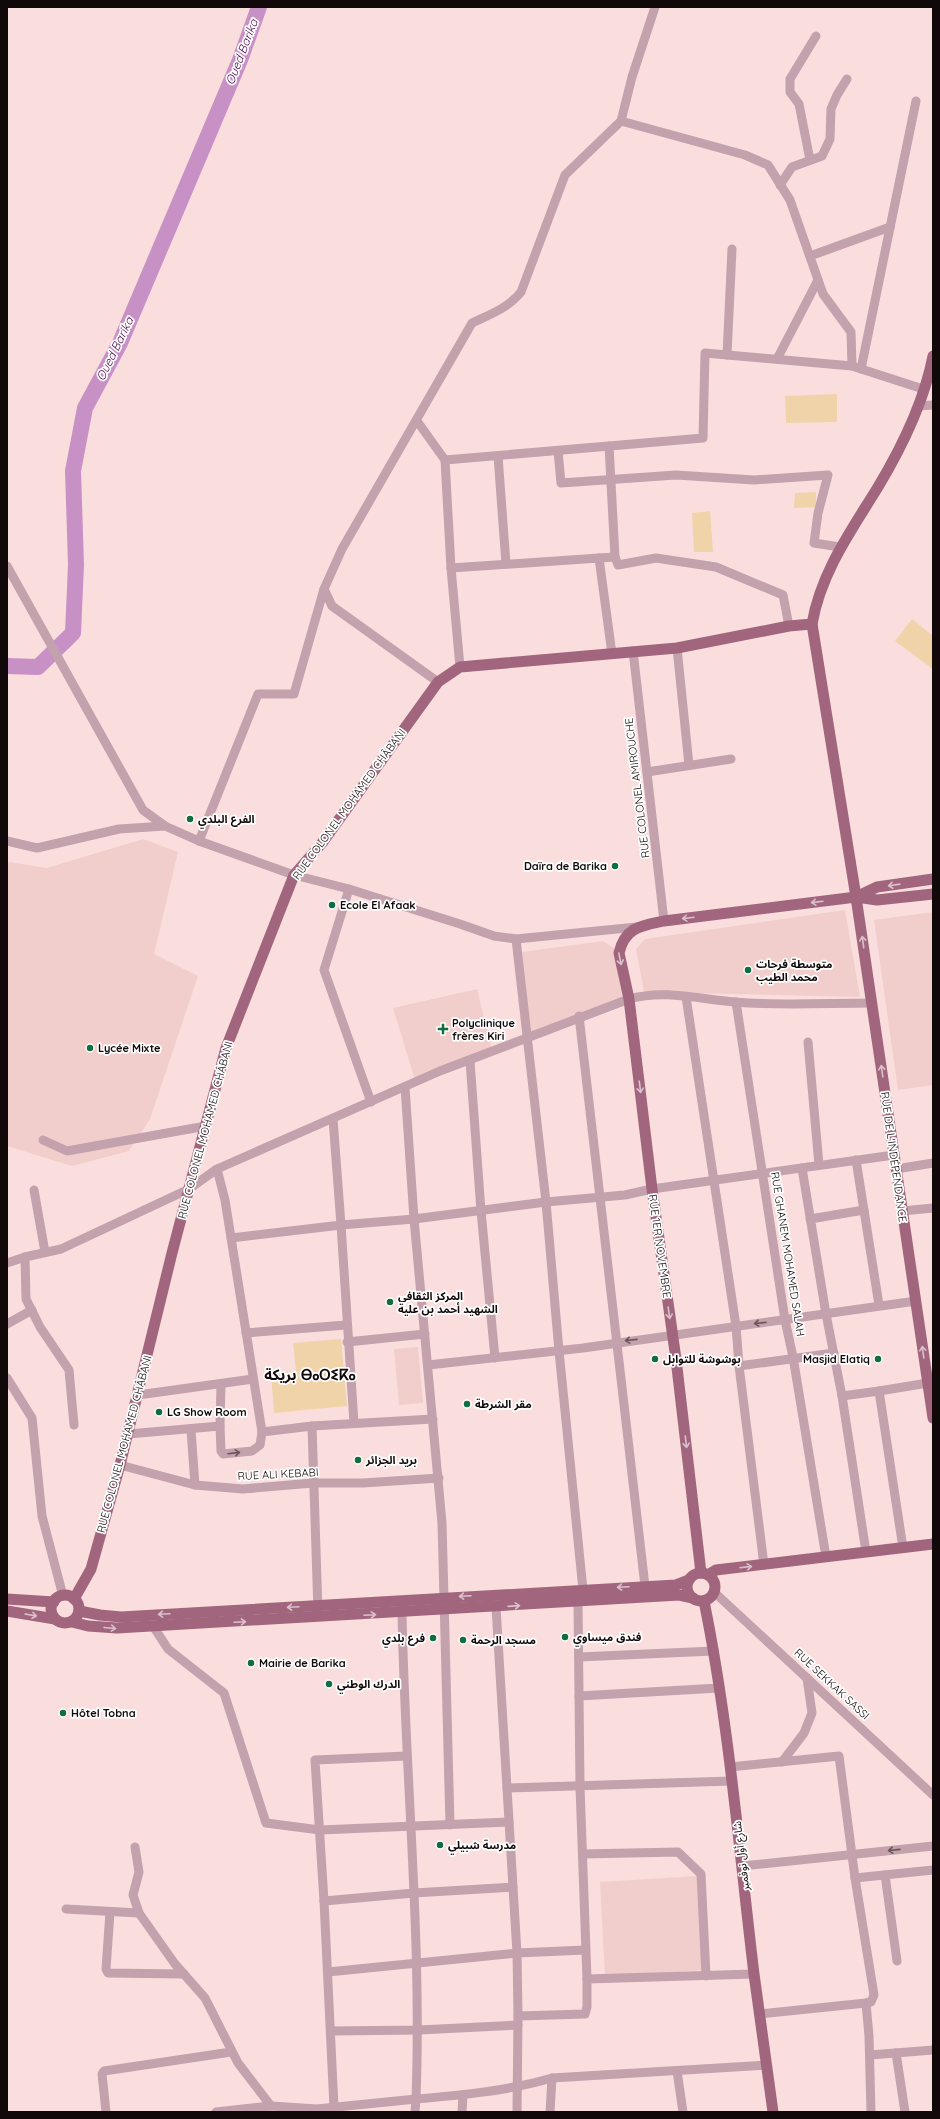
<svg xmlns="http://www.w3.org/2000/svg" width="940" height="2119" font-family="Quicksand,'Noto Sans Arabic','Noto Sans Tifinagh',sans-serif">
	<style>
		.built { fill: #f1cecc }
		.green { fill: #f1d3a9 }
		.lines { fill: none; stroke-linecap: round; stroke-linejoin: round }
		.river { stroke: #c891c6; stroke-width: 16 }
		.minor { stroke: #c3a1ad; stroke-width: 9 }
		.major { stroke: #a1667e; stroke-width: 11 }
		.oneway { stroke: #d9c2cb }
		.oneway2 { stroke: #6a555b }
		.poi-dot { fill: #106d41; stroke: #fff; stroke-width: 1.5 }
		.labels { text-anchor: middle; stroke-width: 3.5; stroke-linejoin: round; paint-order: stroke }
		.street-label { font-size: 11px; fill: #110909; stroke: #fff }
		.poi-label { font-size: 11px; font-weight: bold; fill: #110909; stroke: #fff; text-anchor: start }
		.water-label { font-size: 12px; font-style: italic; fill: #4b084c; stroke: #fff }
		.district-label { font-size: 15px; font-weight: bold; fill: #110909; stroke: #fff }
	</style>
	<rect width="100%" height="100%" fill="#fadedd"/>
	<g class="built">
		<path d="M143,839L178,852L154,954L198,976L150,1119L129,1151L72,1166L7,1146V867L9,862L47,868Z"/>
		<path d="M845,910L860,997L644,992L636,949L645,939Z"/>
		<path d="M933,912V1085L898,1090L874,920Z"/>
		<path d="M603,941L614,948L622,998L530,1033L522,952Z"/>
		<path d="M477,989L492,1050L416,1083L393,1008Z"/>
		<path d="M418,1347L423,1403L399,1405L394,1349Z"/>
		<path d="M697,1876L703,1970L605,1976L600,1882Z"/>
	</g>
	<g class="green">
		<path d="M837,394V422L786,423L785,396Z"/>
		<path d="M816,492V507L794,508L795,493Z"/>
		<path d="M710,511L713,552H694L692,513Z"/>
		<path d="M912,619L933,636V669L895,641Z"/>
		<path d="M341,1339L347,1406L274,1413L271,1373L296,1371L293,1343Z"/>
	</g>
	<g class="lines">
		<path class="river" d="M7,666L38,667L73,633L76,565L73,471L85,408L120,343L240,60L259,7"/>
		<g class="minor">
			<path d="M621,121L632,77L655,7"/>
			<path d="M810,160L799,104L790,92V79L816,36"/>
			<path d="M780,185L792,167L822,156L830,139L831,109L837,95L847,79"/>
			<path d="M810,256L890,227"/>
			<path d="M727,355L732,249"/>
			<path d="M777,359L818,280"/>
			<path d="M861,369L916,101"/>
			<path d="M918,406L933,405"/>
			<path d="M417,421L445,460L451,568L460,667"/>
			<path d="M609,446L615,557"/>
			<path d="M558,451L561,483L676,475L754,480L828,475L818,513L814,543L840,547"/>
			<path d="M498,456L506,564"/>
			<path d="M445,460L703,438L705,353L852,366"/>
			<path d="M599,558L615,557L618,565L656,558L716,567L783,595L789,626"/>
			<path d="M7,566L143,810L165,826L199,841L294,875L349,889L460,924L494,936L516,939L637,927"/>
			<path d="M451,568L599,558L612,654"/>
			<path d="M324,589L332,606L438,682"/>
			<path d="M677,648L689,765"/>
			<path d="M633,651L664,921"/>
			<path d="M647,772L731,759"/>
			<path d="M7,841L37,848L119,829L165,826"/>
			<path d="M199,841L258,694H294L324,589L342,549L472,323C491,314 508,308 521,292L565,175L621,121L745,155L768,165L790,200L823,294L851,332L852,366L923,389"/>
			<path d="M349,889L324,970L371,1102"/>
			<path d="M516,939L546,1202L559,1351L583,1590"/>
			<path d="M686,997L736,1326L739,1366L764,1565"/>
			<path d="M736,1002L785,1320L793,1357L826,1557"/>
			<path d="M579,1016L645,1586"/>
			<path d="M808,1042L819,1165"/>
			<path d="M470,1061L481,1211L495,1358"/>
			<path d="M405,1087L414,1219L442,1523L450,1825"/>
			<path d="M43,1140L67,1151L206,1126"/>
			<path d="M856,1160L879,1305"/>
			<path d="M802,1168L826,1314L842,1396L866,1552"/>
			<path d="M217,1169L225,1200L262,1432L260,1445L252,1451L223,1454L221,1451L220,1426"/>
			<path d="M896,1169L933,1163"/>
			<path d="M34,1190L45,1252"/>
			<path d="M902,1211L933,1208"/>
			<path d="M810,1219L864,1210"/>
			<path d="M231,1238L341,1225L333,1119"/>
			<path d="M25,1257L26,1299L40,1327L69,1370L74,1425"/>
			<path d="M7,1263L25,1257L61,1249L189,1189L217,1169L440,1071L629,999C664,989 699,999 735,1002C780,1006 826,1003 872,1003"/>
			<path d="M7,1324L32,1310"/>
			<path d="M246,1333L346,1325"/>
			<path d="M347,1342L425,1334"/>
			<path d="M428,1365L583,1348L916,1301"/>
			<path d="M739,1366L834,1353"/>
			<path d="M7,1378L32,1418L42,1516L63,1596"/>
			<path d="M879,1391L928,1383"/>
			<path d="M138,1395L253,1379"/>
			<path d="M842,1396L879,1391L903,1548"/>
			<path d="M354,1423L341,1225L414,1219L546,1202L625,1195L652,1189L894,1155"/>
			<path d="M312,1426L433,1419"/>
			<path d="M191,1430L195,1485"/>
			<path d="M262,1432L312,1426L318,1612"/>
			<path d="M128,1434L220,1426L221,1384"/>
			<path d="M120,1465L195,1485L243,1489L313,1483H363L439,1478"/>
			<path d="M714,1592L933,1795"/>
			<path d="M578,1602L580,1787L587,1979L754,1974"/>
			<path d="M496,1607L517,1953L518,2016L517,2112"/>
			<path d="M153,1626L168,1649L224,1693L266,1823L320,1830L509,1822"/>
			<path d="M579,1657L714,1651"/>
			<path d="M579,1696L719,1688"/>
			<path d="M782,1762L804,1733L812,1713L807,1678"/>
			<path d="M730,1767L839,1756L855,1878L874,1995L871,2002L866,2003L760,2014"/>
			<path d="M507,1788L732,1781"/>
			<path d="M135,1847L139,1872L133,1895L139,1913L175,1964L205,1998L238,2063L271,2106"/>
			<path d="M583,1854L678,1852L701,1874L706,1976"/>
			<path d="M742,1866L933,1846"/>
			<path d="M885,1875L897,1961"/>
			<path d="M855,1878L933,1870"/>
			<path d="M324,1901L414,1893L513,1887"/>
			<path d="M66,1909L139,1913"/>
			<path d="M110,1912L106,1969L108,1973L184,1974"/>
			<path d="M328,1972L517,1953L585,1950"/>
			<path d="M866,2003L869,2036L871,2112"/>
			<path d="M518,2016L585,2014L587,2007V1979"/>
			<path d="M331,2031L419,2030L518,2025"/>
			<path d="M896,2053L905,2112"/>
			<path d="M870,2055L933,2050"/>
			<path d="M677,2071L683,2112"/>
			<path d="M552,2078L767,2065"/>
			<path d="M334,2107L324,1901L315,1760L407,1756"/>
			<path d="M106,2112L102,2074L104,2071L231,2052"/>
			<path d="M216,2112L271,2106L317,2109L416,2099C422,1937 405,1775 402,1613"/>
			<path d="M415,2112L416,2099C463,2095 507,2091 552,2078L550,2112"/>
			<path d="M462,2112L463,2095"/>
		</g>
		<g class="major">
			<path d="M933,356C924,402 902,447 878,487C851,531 821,572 812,624L856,897L933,1418"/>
			<path d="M856,897L877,900L933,894"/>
			<path d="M701,1573L676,1359L652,1189L629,999L619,953C625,927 641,926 664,921L856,897L877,887L933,879"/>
			<circle cx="701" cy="1587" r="14"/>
			<path d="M708,1575L716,1570L933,1544"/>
			<circle cx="65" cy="1609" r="14"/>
			<path d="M7,1599L54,1602"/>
			<path d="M74,1599L91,1569L120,1465L172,1253L226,1048L294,875L322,843L438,682L460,667L677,648L789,626L812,624"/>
			<path d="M704,1601C729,1724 739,1850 754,1974C760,2020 767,2066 773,2112"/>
			<path d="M7,1611L55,1619"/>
			<path d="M79,1611L100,1615L121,1617L676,1585L689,1580"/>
			<path d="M72,1622L88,1626L117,1628L679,1595L693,1598"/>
		</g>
	</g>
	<defs><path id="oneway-shaft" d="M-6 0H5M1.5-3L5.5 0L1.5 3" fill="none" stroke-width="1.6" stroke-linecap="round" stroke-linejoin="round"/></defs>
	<g class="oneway">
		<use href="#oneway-shaft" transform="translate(894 885) rotate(172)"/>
		<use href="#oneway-shaft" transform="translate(817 902) rotate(173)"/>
		<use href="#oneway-shaft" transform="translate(688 918) rotate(173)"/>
		<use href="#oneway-shaft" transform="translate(863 942) rotate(-98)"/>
		<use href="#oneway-shaft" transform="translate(620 959) rotate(79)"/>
		<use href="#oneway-shaft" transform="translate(882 1071) rotate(-98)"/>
		<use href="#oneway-shaft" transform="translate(640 1087) rotate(83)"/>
		<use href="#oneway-shaft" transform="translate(669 1313) rotate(82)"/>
		<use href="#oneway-shaft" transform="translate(923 1352) rotate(-98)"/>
		<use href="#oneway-shaft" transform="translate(686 1442) rotate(83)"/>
		<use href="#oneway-shaft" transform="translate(746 1567) rotate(-7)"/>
		<use href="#oneway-shaft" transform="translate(623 1587) rotate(177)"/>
		<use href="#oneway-shaft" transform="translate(465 1596) rotate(177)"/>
		<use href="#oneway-shaft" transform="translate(514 1606) rotate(-4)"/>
		<use href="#oneway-shaft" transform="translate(293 1607) rotate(177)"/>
		<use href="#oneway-shaft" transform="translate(164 1614) rotate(177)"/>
		<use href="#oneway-shaft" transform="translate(31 1615) rotate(10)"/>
		<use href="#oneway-shaft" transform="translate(370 1615) rotate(-3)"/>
		<use href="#oneway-shaft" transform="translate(240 1622) rotate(-3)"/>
		<use href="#oneway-shaft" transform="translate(110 1628) rotate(5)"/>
	</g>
	<g class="oneway2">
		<use href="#oneway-shaft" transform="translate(760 1323) rotate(174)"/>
		<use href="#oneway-shaft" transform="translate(631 1340) rotate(174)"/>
		<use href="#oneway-shaft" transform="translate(234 1453) rotate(-7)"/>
		<use href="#oneway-shaft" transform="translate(894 1850) rotate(174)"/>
	</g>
	<g class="poi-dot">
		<circle cx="190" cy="819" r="4"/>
		<circle cx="615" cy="866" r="4"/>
		<circle cx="332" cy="905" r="4"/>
		<circle cx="748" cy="970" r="4"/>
		<path d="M441 1023h4v4h4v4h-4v4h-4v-4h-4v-4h4z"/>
		<circle cx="90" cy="1048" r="4"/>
		<circle cx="390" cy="1302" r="4"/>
		<circle cx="655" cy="1359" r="4"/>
		<circle cx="878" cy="1359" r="4"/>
		<circle cx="467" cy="1404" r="4"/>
		<circle cx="159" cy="1412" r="4"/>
		<circle cx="358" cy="1460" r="4"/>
		<circle cx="565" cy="1637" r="4"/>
		<circle cx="433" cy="1638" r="4"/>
		<circle cx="463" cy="1640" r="4"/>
		<circle cx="251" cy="1663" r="4"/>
		<circle cx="329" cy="1684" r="4"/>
		<circle cx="63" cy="1713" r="4"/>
		<circle cx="440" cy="1845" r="4"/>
	</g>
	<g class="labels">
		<g class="street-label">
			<text transform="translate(637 788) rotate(-97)" y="4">RUE COLONEL AMIROUCHE</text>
			<text transform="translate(349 804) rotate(-54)" y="4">RUE COLONEL MOHAMED CHÂBANI</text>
			<text transform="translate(205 1130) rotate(-75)" y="4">RUE COLONEL MOHAMED CHÂBANI</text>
			<text transform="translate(894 1157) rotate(82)" y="4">RUE DE L'INDÉPENDANCE</text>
			<text transform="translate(660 1246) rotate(82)" y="4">RUE 1ER NOVEMBRE</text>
			<text transform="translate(788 1254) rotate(81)" y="4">RUE GHANEM MOHAMED SALAH</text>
			<text transform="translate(124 1444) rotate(-75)" y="4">RUE COLONEL MOHAMED CHÂBANI</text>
			<text transform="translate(278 1474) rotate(-3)" y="4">RUE ALI KEBABI</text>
			<text transform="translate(832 1684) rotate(43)" y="4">RUE SEKKAK SASSI</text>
			<text transform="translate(741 1856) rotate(-97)" y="4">شارع أول نوفمبر</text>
		</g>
		<g class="poi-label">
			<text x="198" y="823">الفرع البلدي</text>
			<text x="607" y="870" text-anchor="end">Daïra de Barika</text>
			<text x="340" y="909">Ecole El Afaak</text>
			<text x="756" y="968">متوسطة فرحات<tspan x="756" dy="13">محمد الطيب</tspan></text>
			<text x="452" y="1027">Polyclinique<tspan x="452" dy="13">frères Kiri</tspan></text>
			<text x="98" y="1052">Lycée Mixte</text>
			<text x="398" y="1300">المركز الثقافي<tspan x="398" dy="13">الشهيد أحمد بن علية</tspan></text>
			<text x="663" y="1363">بوشوشة للتوابل</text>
			<text x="870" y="1363" text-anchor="end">Masjid Elatiq</text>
			<text x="475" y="1408">مقر الشرطة</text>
			<text x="167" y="1416">LG Show Room</text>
			<text x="366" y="1464">بريد الجزائر</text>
			<text x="573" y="1641">فندق ميساوي</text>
			<text x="425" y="1642" text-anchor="end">فرع بلدي</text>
			<text x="471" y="1644">مسجد الرحمة</text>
			<text x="259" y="1667">Mairie de Barika</text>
			<text x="337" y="1688">الدرك الوطني</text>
			<text x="71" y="1717">Hôtel Tobna</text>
			<text x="448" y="1849">مدرسة شبيلي</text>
		</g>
		<g class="water-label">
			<text transform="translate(242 52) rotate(-69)" y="4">Oued Barika</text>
			<text transform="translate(115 349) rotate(-64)" y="4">Oued Barika</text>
		</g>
		<g class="district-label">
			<text x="310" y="1380">بريكة ⴱⴰⵔⵉⴽⴰ</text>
		</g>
	</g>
	<rect width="940" height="2119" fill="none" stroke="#110909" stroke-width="16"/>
</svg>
